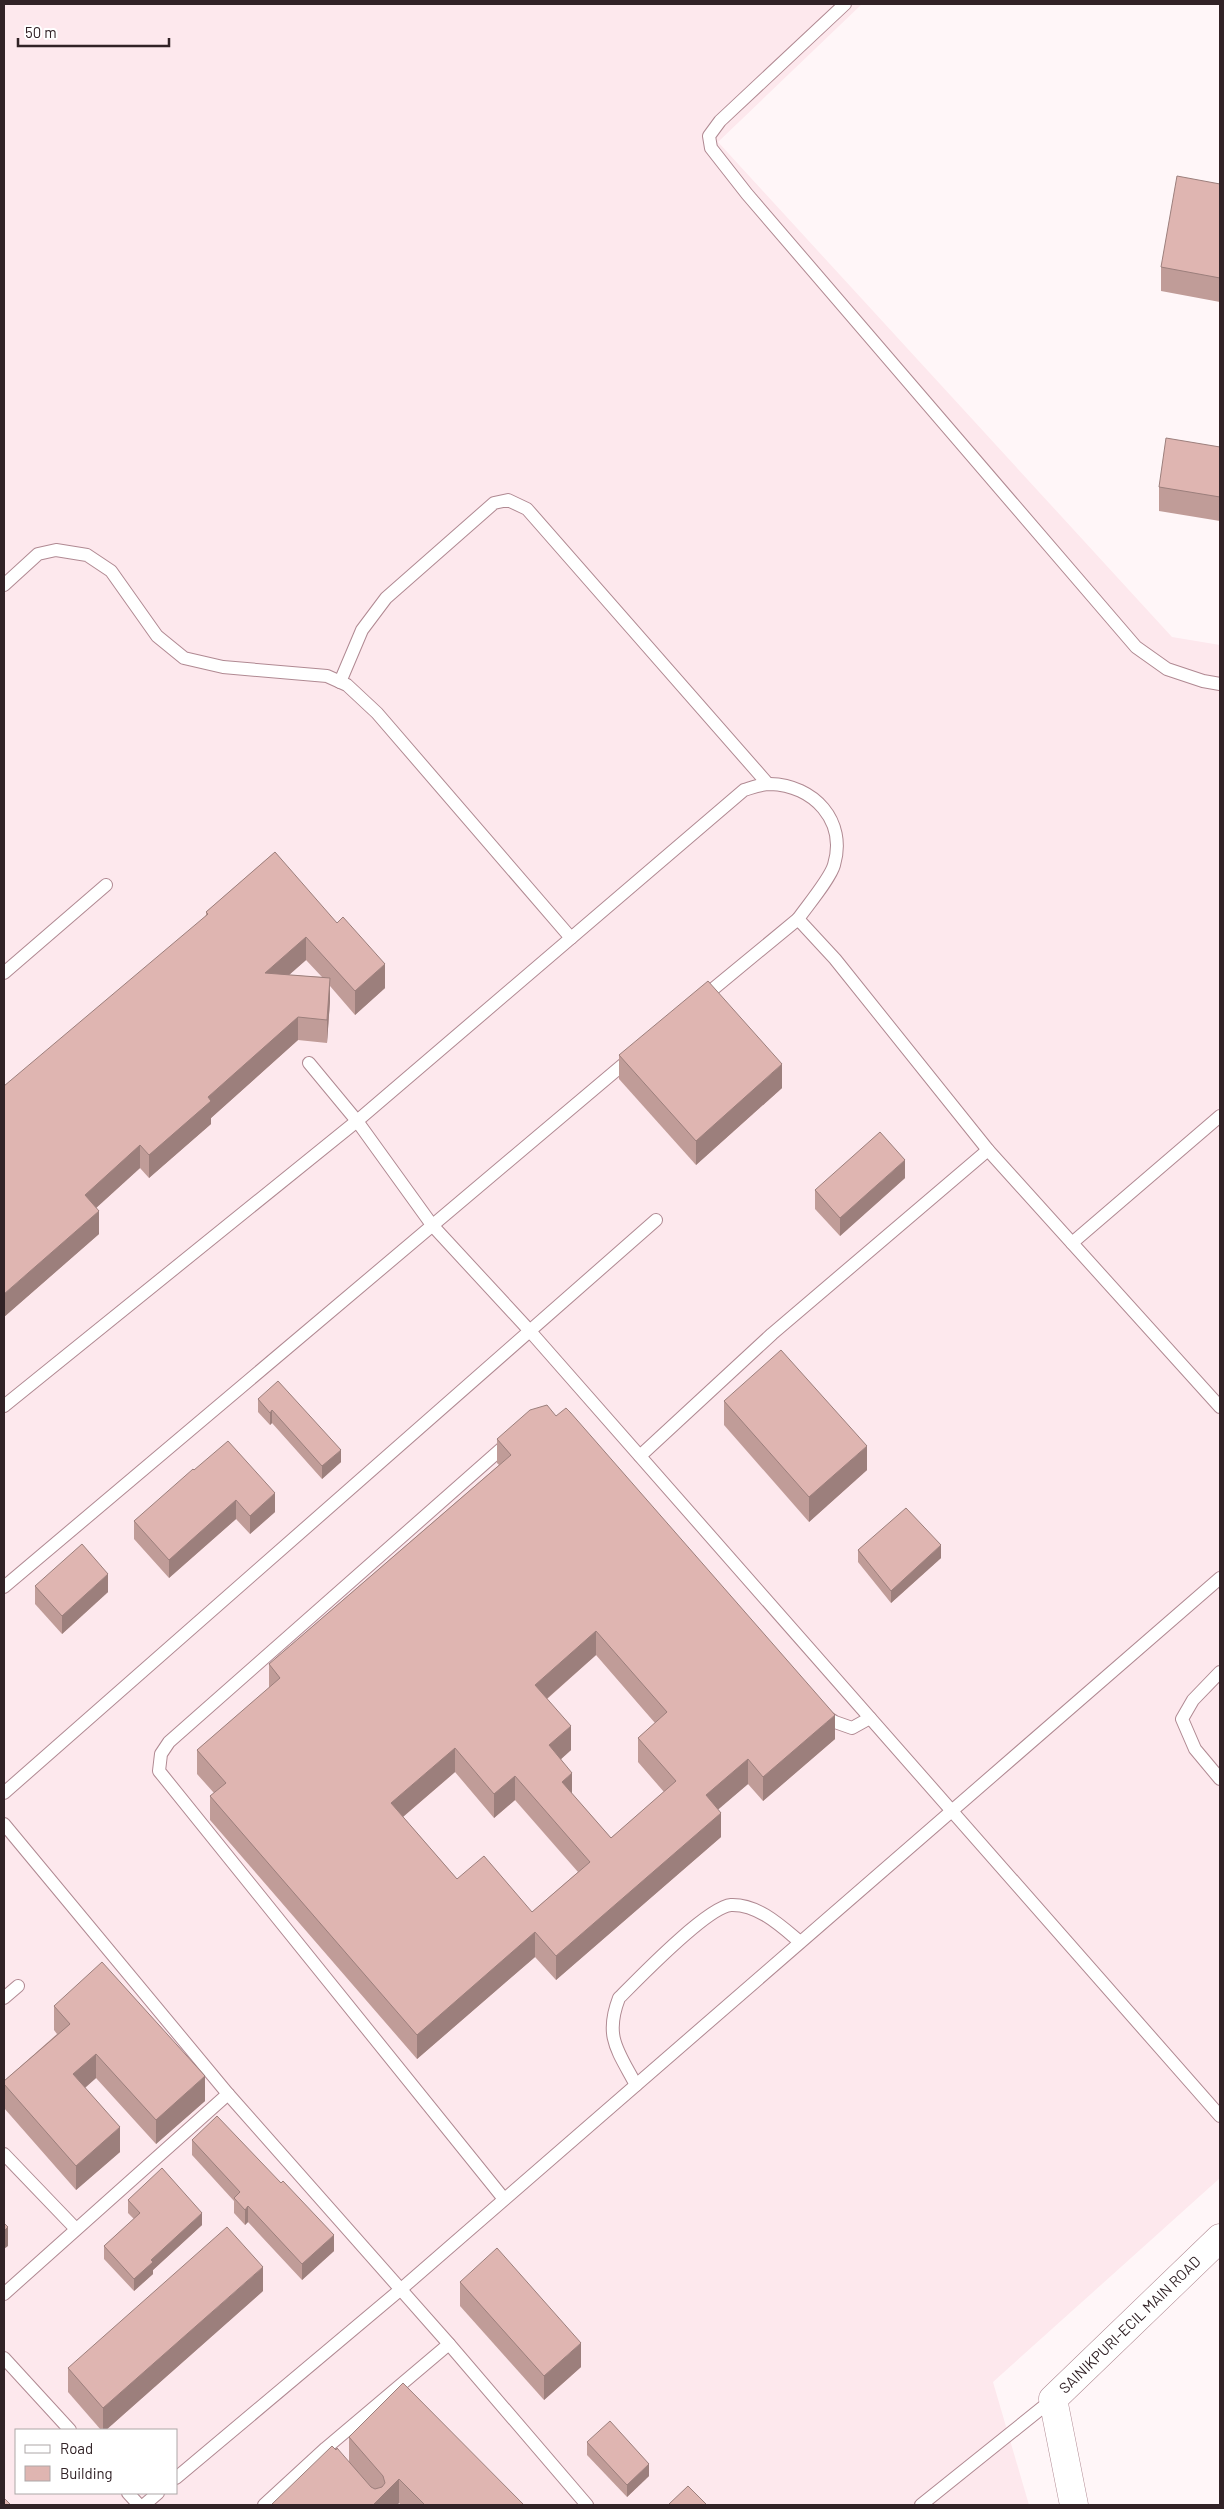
<svg xmlns="http://www.w3.org/2000/svg" width="1224" height="2509" font-family="Barlow,sans-serif">
	<style>
		.built { fill: #fde8ed; fill-rule: evenodd }
		.lines { fill: none; stroke-linecap: round; stroke-linejoin: round }
		.service-casing { stroke: #b08992; stroke-width: 14 }
		.tertiary-casing { stroke: #b08992; stroke-width: 29 }
		.service { stroke: #fff; stroke-width: 12 }
		.tertiary { stroke: #fff; stroke-width: 28 }
		.wall { fill: #c09c98; fill-rule: evenodd }
		.shaded-wall { fill: #9c7f7c }
		.building { fill: #dfb5b1; stroke: #9c7f7c; fill-rule: evenodd }
		.labels { text-anchor: middle; stroke-width: 5; stroke-linejoin: round; paint-order: stroke }
		.street-label { font-size: 15px; fill: #312226; stroke: #fff }
	</style>
	<rect width="100%" height="100%" fill="#fff6f8"/>
	<path class="built" d="M4,4H862L718,142L1172,637L1220,645V2178L993,2382L1029,2505H4ZM16,2430H176V2493H16Z"/>
	<g class="lines">
		<g class="service-casing">
			<g id="service">
				<path d="M845,4L720,121L709,136L711,148L747,194L1136,647L1167,669L1203,681L1220,684"/>
				<path d="M4,585L38,554L56,550L87,555L111,571L157,636L184,658L223,667L327,676L347,685L377,713L571,938"/>
				<path d="M340,682L362,630L386,598L494,503L508,500L527,509L768,784"/>
				<path d="M4,973L106,885"/>
				<path d="M701,999L798,919L835,959L988,1150L1220,1407"/>
				<path d="M309,1063L357,1121L432,1225L529,1330L1220,2116"/>
				<path d="M1072,1243L1220,1116"/>
				<path d="M4,1406L357,1121L744,790C751,788 761,784 770,784C814,785 847,821 834,865C830,879 807,906 798,919"/>
				<path d="M640,1456L772,1334L988,1150"/>
				<path d="M4,1587L632,1057"/>
				<path d="M1220,1672L1193,1700L1182,1719L1195,1749L1220,1779"/>
				<path d="M822,1714L835,1722L852,1728L870,1718"/>
				<path d="M4,1793L656,1220"/>
				<path d="M4,1824L228,2094L449,2344L587,2505"/>
				<path d="M4,1998L18,1986"/>
				<path d="M636,2085C618,2051 604,2037 619,1998C638,1979 707,1907 731,1905C758,1904 781,1926 800,1942"/>
				<path d="M4,2154L76,2229"/>
				<path d="M504,2199L159,1771L161,1754L169,1742L509,1442"/>
				<path d="M4,2294L228,2094"/>
				<path d="M4,2358L70,2430"/>
				<path d="M176,2478L400,2290L1220,1578"/>
				<path d="M128,2493L139,2505"/>
				<path d="M144,2505L158,2493"/>
				<path d="M264,2505L326,2448L449,2344"/>
				<path d="M921,2505L1053,2399"/>
			</g>
		</g>
		<g class="tertiary-casing">
			<path id="tertiary" d="M1074,2505L1053,2399L1220,2238"/>
		</g>
		<use href="#service" class="service"/>
		<use href="#tertiary" class="tertiary"/>
	</g>
	<g class="wall">
		<path d="M1220,184V302L1161,291V267Z"/>
		<path d="M1220,447V521L1159,511V487Z"/>
		<path d="M275,852L385,988L355,1015L330,986V1001L327,1043L298,1040L211,1118V1124L149,1178L140,1168L96,1208L99,1234L4,1317L206,915V912ZM306,960L322,977L289,975Z"/>
		<path d="M619,1055L782,1088L696,1165L619,1079Z"/>
		<path d="M905,1178L840,1236L815,1209V1190Z"/>
		<path d="M258,1399L341,1462L322,1479L272,1423L270,1425L258,1412Z"/>
		<path d="M724,1401L867,1470L809,1522L724,1425Z"/>
		<path d="M497,1439L835,1739L763,1801L748,1784L718,1809L721,1837L556,1980L535,1957L417,2059L210,1820V1796L214,1793L197,1774V1750L269,1688V1664L499,1465L497,1463ZM596,1655L655,1723L638,1738V1762L664,1792L611,1838L572,1794L561,1759L571,1750L547,1699ZM455,1772L494,1818L515,1800L578,1872L532,1912L457,1879L403,1817Z"/>
		<path d="M194,1470L275,1512L250,1534L236,1519L169,1578L134,1539V1521Z"/>
		<path d="M858,1550L941,1558L891,1603L858,1562Z"/>
		<path d="M35,1586L108,1592L62,1634L35,1604Z"/>
		<path d="M54,2006L205,2101L156,2144L96,2078L85,2088L120,2152L76,2190L4,2108V2081L57,2034L54,2030Z"/>
		<path d="M192,2140L334,2251L302,2280L248,2222L245,2225L234,2213V2201L192,2155Z"/>
		<path d="M128,2200L202,2225L153,2270V2274L134,2291L104,2259V2246L134,2219L128,2213Z"/>
		<path d="M460,2282L581,2367L544,2400L460,2306Z"/>
		<path d="M263,2291L106,2430H101L68,2392V2368Z"/>
		<path d="M349,2437L524,2505H401L399,2503L397,2505H271L349,2461Z"/>
		<path d="M587,2442L649,2476L627,2497L587,2455Z"/>
	</g>
	<g class="shaded-wall">
		<path d="M306,937V960L265,996V973Z"/>
		<path d="M385,964V988L355,1015V991Z"/>
		<path d="M330,978V1001L327,1043V1020Z"/>
		<path d="M298,1017V1040L211,1118V1124L149,1178V1155L208,1097Z"/>
		<path d="M782,1064V1088L696,1165V1141Z"/>
		<path d="M140,1145V1168L85,1218V1195Z"/>
		<path d="M905,1160V1178L840,1236V1218Z"/>
		<path d="M99,1211V1234L4,1317V1294Z"/>
		<path d="M272,1410V1423L270,1425V1413Z"/>
		<path d="M867,1446V1470L809,1522V1497Z"/>
		<path d="M341,1450V1462L322,1479V1466Z"/>
		<path d="M275,1493V1512L250,1534V1516Z"/>
		<path d="M236,1500V1519L169,1578V1560Z"/>
		<path d="M941,1545V1558L891,1603V1591Z"/>
		<path d="M108,1574V1592L62,1634V1616Z"/>
		<path d="M596,1631V1655L535,1709V1685Z"/>
		<path d="M835,1715V1739L763,1801V1777Z"/>
		<path d="M571,1726V1750L549,1770V1745Z"/>
		<path d="M455,1748V1772L391,1827V1803Z"/>
		<path d="M748,1759V1784L706,1820V1795Z"/>
		<path d="M572,1773V1797L562,1782Z"/>
		<path d="M515,1776V1800L494,1818V1794Z"/>
		<path d="M721,1813V1837L556,1980V1956Z"/>
		<path d="M535,1932V1957L417,2059V2035Z"/>
		<path d="M96,2054V2078L73,2098V2074Z"/>
		<path d="M205,2076V2101L156,2144V2120Z"/>
		<path d="M120,2127V2152L76,2190V2166Z"/>
		<path d="M248,2206V2222L245,2225V2210Z"/>
		<path d="M202,2213V2225L153,2270V2274L134,2291V2279L151,2260Z"/>
		<path d="M8,2227V2246L4,2249V2231Z"/>
		<path d="M334,2235V2251L302,2280V2264Z"/>
		<path d="M263,2267V2291L106,2430H103V2408Z"/>
		<path d="M581,2343V2367L544,2400V2376Z"/>
		<path d="M649,2464V2476L627,2497V2485Z"/>
		<path d="M399,2479V2503L397,2505H374V2504Z"/>
	</g>
	<g class="building">
		<path d="M1177,176L1220,184V278L1161,267Z"/>
		<path d="M1166,438L1220,447V497L1159,487Z"/>
		<path d="M275,852L337,923L343,917L385,964L355,991L306,937L265,973L330,978L327,1020L298,1017L208,1097L211,1101L149,1155L140,1145L85,1195L99,1211L4,1294V1086L208,914L206,912Z"/>
		<path d="M708,981L782,1064L696,1141L619,1055Z"/>
		<path d="M880,1132L905,1160L840,1218L815,1190Z"/>
		<path d="M781,1350L867,1446L809,1497L724,1401Z"/>
		<path d="M278,1381L341,1450L322,1466L272,1410L270,1413L258,1399Z"/>
		<path d="M547,1405L556,1416L566,1408L570,1412L835,1715L763,1777L748,1759L706,1795L721,1813L556,1956L535,1932L417,2035L210,1796L226,1783L197,1750L280,1678L269,1664L511,1455L497,1439L530,1410ZM596,1631L667,1712L638,1738L676,1781L611,1838L562,1782L572,1773L549,1745L571,1726L535,1685ZM455,1748L494,1794L515,1776L590,1862L532,1912L484,1856L457,1879L391,1803Z"/>
		<path d="M228,1441L275,1493L250,1516L236,1500L169,1560L134,1521L193,1469L194,1470Z"/>
		<path d="M906,1508L941,1545L891,1591L858,1550Z"/>
		<path d="M82,1544L108,1574L62,1616L35,1586Z"/>
		<path d="M102,1962L205,2076L156,2120L96,2054L73,2074L120,2127L76,2166L4,2084V2081L70,2024L54,2006Z"/>
		<path d="M217,2116L281,2183L283,2181L334,2235L302,2264L248,2206L245,2210L234,2198L240,2192L192,2140Z"/>
		<path d="M162,2168L202,2213L151,2260L153,2262L134,2279L104,2246L140,2213L128,2200Z"/>
		<path d="M4,2223L8,2227L4,2231Z"/>
		<path d="M227,2227L263,2267L103,2408L68,2368Z"/>
		<path d="M497,2248L581,2343L544,2376L460,2282Z"/>
		<path d="M403,2383L524,2505H425L399,2479L374,2504L375,2505H271L332,2446L336,2450L337,2448L371,2487L375,2489L382,2487L385,2483L383,2476L349,2437Z"/>
		<path d="M610,2421L649,2464L627,2485L587,2442Z"/>
		<path d="M688,2486L707,2505H668Z"/>
		<path d="M4,2498L11,2505H4Z"/>
	</g>
	<g class="labels">
		<g class="street-label">
			<text transform="translate(1130 2325) rotate(-44)" y="5">SAINIKPURI-ECIL MAIN ROAD</text>
		</g>
	</g>
	<rect width="1224" height="2509" fill="none" stroke="#312226" stroke-width="10"/>
	<rect x="15" y="2429" width="162" height="65" fill="#ffffff" stroke="#ada7a8"/>
	<rect x="25" y="2445" width="25" height="8" fill="#ffffff" stroke="#ada7a8"/>
	<text x="60" y="2454" font-size="15" fill="#312226">Road</text>
	<rect x="25" y="2466" width="25" height="15" fill="#dfb5b1" stroke="#ada7a8"/>
	<text x="60" y="2479" font-size="15" fill="#312226">Building</text>
	<path d="M18 38v8h151v-8" fill="none" stroke="#312226" stroke-width="2.5"/>
	<text x="25" y="38" font-size="15" fill="#312226" stroke="#ffffff" stroke-width="4" paint-order="stroke">50 m</text>
</svg>
